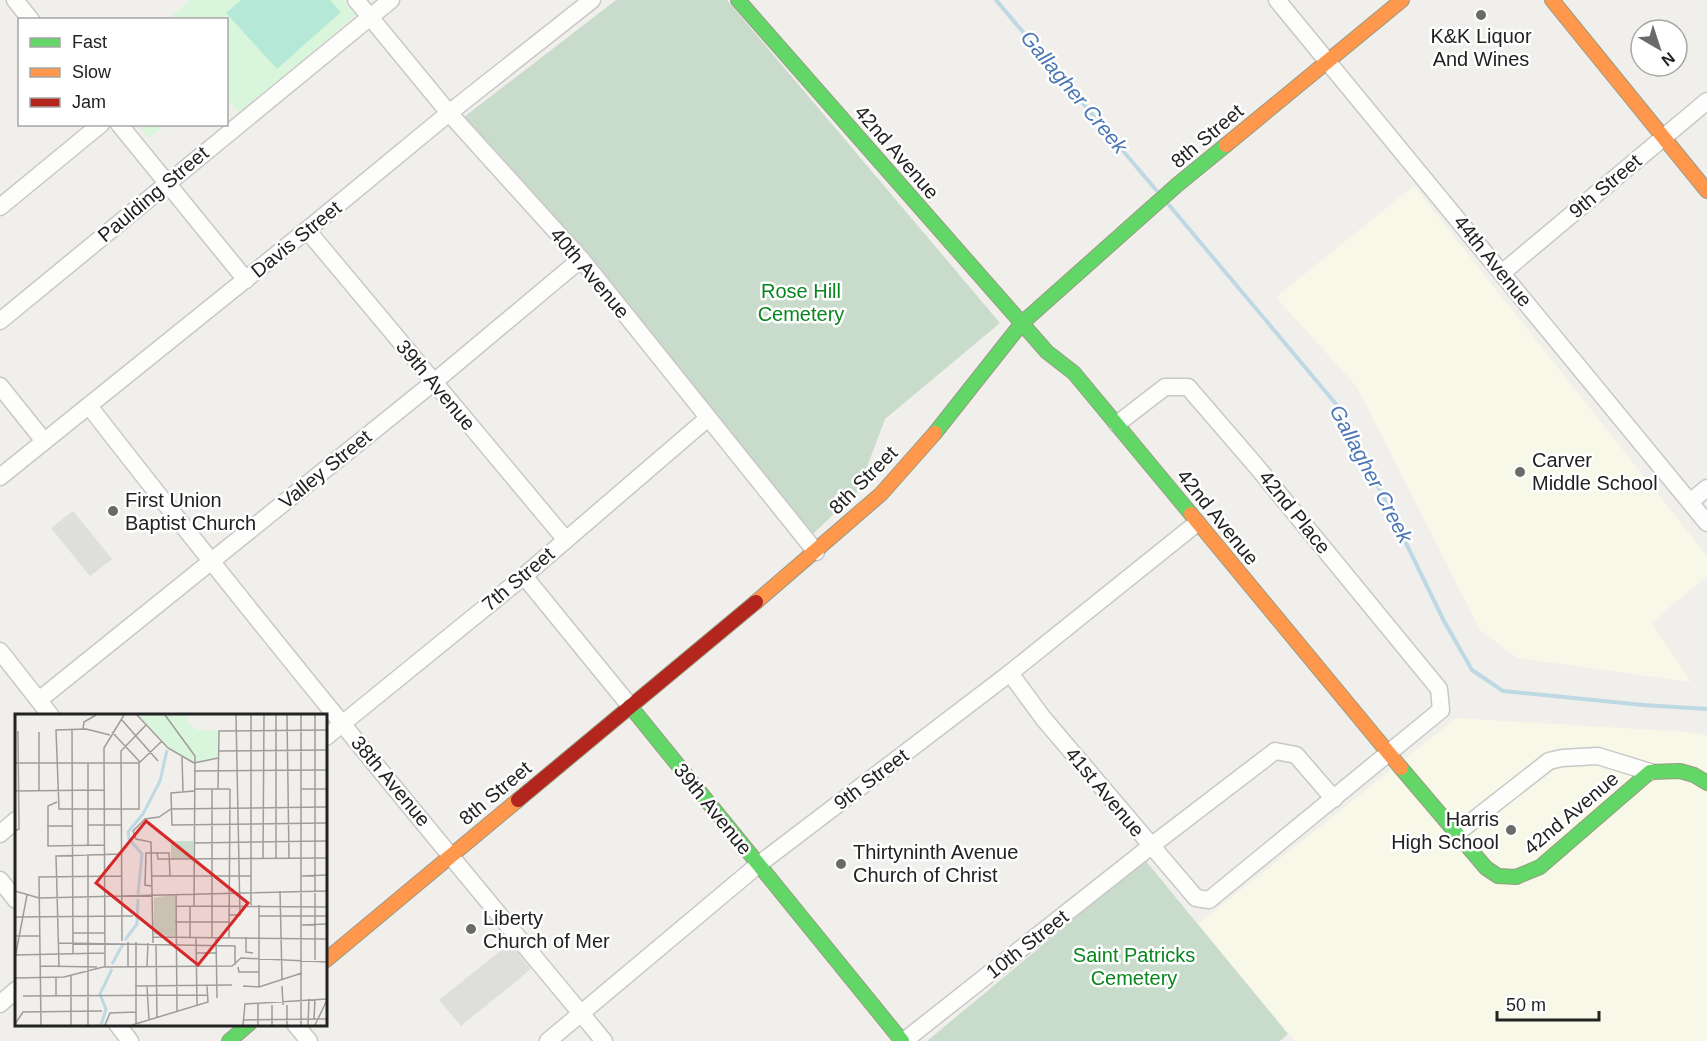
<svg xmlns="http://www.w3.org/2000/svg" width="1707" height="1041" font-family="Arial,sans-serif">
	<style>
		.education { fill: #f7f8e8 }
		.religious { fill: #dededc }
		.cemetery { fill: #c9dccb }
		.park { fill: #d9f6dc }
		.pitch { fill: #b6e8d7 }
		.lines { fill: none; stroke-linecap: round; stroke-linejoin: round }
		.stream { stroke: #bed9e3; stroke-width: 4 }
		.street-casing { stroke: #c9c8c7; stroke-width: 19 }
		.fast-casing { stroke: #979b81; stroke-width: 16 }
		.slow-casing { stroke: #979b81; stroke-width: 16 }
		.jam-casing { stroke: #979b81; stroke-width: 16 }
		.street { stroke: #fdfdfc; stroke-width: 16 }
		.fast { stroke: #63d668; stroke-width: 14 }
		.slow { stroke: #ff974d; stroke-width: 14 }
		.jam { stroke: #b3261e; stroke-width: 14 }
		.poi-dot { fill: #6a6a68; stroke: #fff; stroke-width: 2 }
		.labels { text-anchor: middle; stroke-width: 5; stroke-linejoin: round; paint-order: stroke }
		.poi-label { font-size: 20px; fill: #222; stroke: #fff; text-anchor: start }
		.street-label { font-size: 20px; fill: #222; stroke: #fff }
		.park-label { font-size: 20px; fill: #0a861f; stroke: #fff }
		.water-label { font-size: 21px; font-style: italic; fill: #4b77b5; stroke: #fff }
		.inset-river { fill: none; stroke: #bed9e3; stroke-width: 3 }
		.inset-road { fill: none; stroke: #9e9d9b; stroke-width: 1.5 }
		.view { fill: #d62828; fill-opacity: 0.15; stroke: #d62828; stroke-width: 3 }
		.inset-edge { fill: none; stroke: #222; stroke-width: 3 }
	</style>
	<rect width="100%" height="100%" fill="#f0efeb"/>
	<g class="education">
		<path d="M1414,186L1707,556V576L1651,623L1691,682L1517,658L1480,630L1357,387L1276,297Z"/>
		<path d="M1456,718L1687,732L1707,735V1041H1295L1198,924Z"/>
	</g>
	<g class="religious">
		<path d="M73,511L112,559L90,576L51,528Z"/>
		<path d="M510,943L531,969L461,1026L439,1000Z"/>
	</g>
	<g class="cemetery">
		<path d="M616,0H727L1000,323L885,419L858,491L813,534L464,117Z"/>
		<path d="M1145,860L1288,1034L1280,1041H927Z"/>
	</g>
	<g class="park">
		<path d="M190,0H343L356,15L240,114L227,98L226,20H167Z"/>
		<path d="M137,125H165L149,138Z"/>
	</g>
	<path class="pitch" d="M241,0H330L341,12L277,69L226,13Z"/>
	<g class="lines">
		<g class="stream">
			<path d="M996,0L1156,190"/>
			<path d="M1169,205L1341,410L1444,621L1472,670L1503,691L1643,705L1707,709"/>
		</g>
		<g class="street-casing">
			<g id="street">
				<path d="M15,0L31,20"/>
				<path d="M356,0L449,113L581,259L816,552"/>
				<path d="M1277,0L1707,523"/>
				<path d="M119,124L246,280"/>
				<path d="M0,207L101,124"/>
				<path d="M307,230L566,540"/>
				<path d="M1503,272L1707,101"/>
				<path d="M0,321L391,0"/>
				<path d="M0,386L44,441"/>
				<path d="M89,406C256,621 430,832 604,1041"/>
				<path d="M0,477L307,230L449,113L592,0"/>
				<path d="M1690,502L1707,488"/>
				<path d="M524,576L630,706"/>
				<path d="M0,651L51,716"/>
				<path d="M1010,673L1043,718L1196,898L1209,900L1441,710L1439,689L1257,467L1188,387H1165L1117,424"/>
				<path d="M39,700L434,382L581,259"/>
				<path d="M326,737L524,576L708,418"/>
				<path d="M1457,833L1549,761L1562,758L1598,756L1650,772"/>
				<path d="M0,834L16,820"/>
				<path d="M0,880L16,900"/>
				<path d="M0,1004L16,990"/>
				<path d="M117,1024L130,1041"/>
				<path d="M295,1024L309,1041"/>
				<path d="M548,1041L758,865L1010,673L1197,523"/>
				<path d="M904,1041L1151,846L1275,751L1296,755L1334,799"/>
			</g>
		</g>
		<g class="fast-casing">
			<g id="fast">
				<path d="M738,0L1047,352L1074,373L1191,514"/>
				<path d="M935,433L1022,323L1177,185L1226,145"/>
				<path d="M630,706L902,1041"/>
				<path d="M1401,768L1486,868L1498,876L1516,877L1540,867L1650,772L1680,771L1694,775L1707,783"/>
				<path d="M229,1041L249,1024"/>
			</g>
		</g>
		<g class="slow-casing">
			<g id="slow">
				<path d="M1552,0L1707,191"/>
				<path d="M1226,145L1402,0"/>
				<path d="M1191,514L1401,768"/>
				<path d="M756,602L881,494L935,433"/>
				<path d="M326,960L518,800"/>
			</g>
		</g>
		<g class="jam-casing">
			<path id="jam" d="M518,800L756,602"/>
		</g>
		<use href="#street" class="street"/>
		<use href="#fast" class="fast"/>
		<use href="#slow" class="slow"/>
		<use href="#jam" class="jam"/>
	</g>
	<g class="poi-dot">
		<circle cx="1481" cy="15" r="6"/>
		<circle cx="1520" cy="472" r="6"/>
		<circle cx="113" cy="511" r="6"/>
		<circle cx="1511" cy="830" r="6"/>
		<circle cx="841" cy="864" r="6"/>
		<circle cx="471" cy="929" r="6"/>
	</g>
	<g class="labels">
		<g class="poi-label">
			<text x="1481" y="43" text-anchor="middle">K&amp;K Liquor<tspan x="1481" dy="23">And Wines</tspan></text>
			<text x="1532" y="467">Carver<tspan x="1532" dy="23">Middle School</tspan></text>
			<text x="125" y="507">First Union<tspan x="125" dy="23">Baptist Church</tspan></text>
			<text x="1499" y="826" text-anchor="end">Harris<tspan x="1499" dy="23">High School</tspan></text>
			<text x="853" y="859">Thirtyninth Avenue<tspan x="853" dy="23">Church of Christ</tspan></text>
			<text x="483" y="925">Liberty<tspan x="483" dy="23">Church of Mer</tspan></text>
		</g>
		<g class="street-label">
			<text transform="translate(1207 136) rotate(-40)" y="7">8th Street</text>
			<text transform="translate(897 152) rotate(49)" y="7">42nd Avenue</text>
			<text transform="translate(1605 186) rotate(-40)" y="7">9th Street</text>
			<text transform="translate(153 194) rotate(-40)" y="7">Paulding Street</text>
			<text transform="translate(296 239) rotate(-39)" y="7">Davis Street</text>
			<text transform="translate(1493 261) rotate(51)" y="7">44th Avenue</text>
			<text transform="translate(590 273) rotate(50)" y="7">40th Avenue</text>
			<text transform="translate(436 385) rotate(50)" y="7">39th Avenue</text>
			<text transform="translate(325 469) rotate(-39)" y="7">Valley Street</text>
			<text transform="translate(863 480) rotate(-45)" y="7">8th Street</text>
			<text transform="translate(1295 512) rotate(51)" y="7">42nd Place</text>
			<text transform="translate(1218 517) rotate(51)" y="7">42nd Avenue</text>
			<text transform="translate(518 579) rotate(-40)" y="7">7th Street</text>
			<text transform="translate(871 779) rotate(-37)" y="7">9th Street</text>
			<text transform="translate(391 781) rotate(50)" y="7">38th Avenue</text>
			<text transform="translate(1105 792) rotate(50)" y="7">41st Avenue</text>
			<text transform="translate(495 793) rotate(-40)" y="7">8th Street</text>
			<text transform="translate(713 809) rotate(51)" y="7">39th Avenue</text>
			<text transform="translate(1571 813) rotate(-40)" y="7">42nd Avenue</text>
			<text transform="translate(1027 944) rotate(-38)" y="7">10th Street</text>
		</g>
		<g class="park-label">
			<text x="801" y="298">Rose Hill<tspan x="801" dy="23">Cemetery</tspan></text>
			<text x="1134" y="962">Saint Patricks<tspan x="1134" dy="23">Cemetery</tspan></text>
		</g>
		<g class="water-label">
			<text transform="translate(1074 92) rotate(50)" y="7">Gallagher Creek</text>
			<text transform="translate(1371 474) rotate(62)" y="7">Gallagher Creek</text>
		</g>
	</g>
	<g transform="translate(15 714)">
		<rect width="312" height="312" fill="#f0efeb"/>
		<path d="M156,127H178V144L156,145ZM160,180L161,222L139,221V184Z" fill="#c9dccb"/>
		<path d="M123,1H174L171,7L183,16H202V43L179,48L155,34Z" fill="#d9f6dc"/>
		<path class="inset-river" d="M123,180L127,140L114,125L113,118L128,100L145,67L152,36M110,226L122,210L123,185M97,250L108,230M86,311L91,295L85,280L97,255"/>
		<path class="inset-road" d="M122,1L153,34L179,49M150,1L180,42L179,192M272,1L274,144M300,1V246M106,5L143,47M57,15L58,240M68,15L69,8L81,1M24,18V77M97,18L125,48M95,21L71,15L41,16L44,95H124V49L147,27M203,37L312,36M167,43L168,77M0,49H124M73,49V131M179,49L203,44M179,57L312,56M179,75H215M197,75V223M203,75L204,17L312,16M287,75H312M0,77L89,76M179,77L156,79L157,111L312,109M42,88L33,92V132L90,131M73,111H106M32,112H58M0,117L4,115L3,17M179,129L312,127M142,139L143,145H155L312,144M248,144L249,1M261,144V1M136,162H236M287,162L312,161M136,172L130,171L131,139H154L155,162M0,177L24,184L312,177M265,177L267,265M161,180L162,297M236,191V1M244,191V273M161,192L312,193M175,192V223M214,201H225L221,1M244,202H312M0,203L118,202M160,208H214M287,211L312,210M58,219H90M0,222H25M138,223L312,225M181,223L182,291M201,223L202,284M214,223L215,75M231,223V238L238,239M107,227L106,37L131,11M113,228V252M121,228V310M44,229L220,232V251M138,229L136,128L121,125L118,117L130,105L144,103L156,95L312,93M141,230L142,303M182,239H201M0,241L90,239M0,244L12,181M25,252L82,253M44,252L41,142L106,140M132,252L133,229M90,253L89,34L109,1M223,253L224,258H244M56,262V311M41,263V282M0,264L49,263L88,253L217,252L226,244L312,248M120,272L217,271M132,272L134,306M228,272L244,273L287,259M267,272L268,291M8,282L193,281M243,290V311M272,291V311M299,305L300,285M228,306L312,305M0,310L8,298L87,297M26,311L24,163L106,162M73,311V140M90,311L95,299L121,298M117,311L193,288L192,272M228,311L230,290L312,285M257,311V291M286,311V1M293,311L294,285M300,311L312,286"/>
		<path class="view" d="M131,107L233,189L183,251L81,169Z"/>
		<rect width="312" height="312" class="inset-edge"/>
	</g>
	<rect x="18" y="18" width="210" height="108" fill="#ffffff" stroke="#a7a7a7" stroke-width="1.5"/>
	<rect x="30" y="38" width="30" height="9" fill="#63d668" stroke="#a7a7a7" stroke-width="1.5"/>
	<text x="72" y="48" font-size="18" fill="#222222">Fast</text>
	<rect x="30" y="68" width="30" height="9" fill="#ff974d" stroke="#a7a7a7" stroke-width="1.5"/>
	<text x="72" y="78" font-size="18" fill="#222222">Slow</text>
	<rect x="30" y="98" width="30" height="9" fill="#b3261e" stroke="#a7a7a7" stroke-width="1.5"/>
	<text x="72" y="108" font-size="18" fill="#222222">Jam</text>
	<g transform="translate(1659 48) rotate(141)"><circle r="28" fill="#ffffff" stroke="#a7a7a7" stroke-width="1.5"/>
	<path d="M0-4.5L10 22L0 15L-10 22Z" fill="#6a6a68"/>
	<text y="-9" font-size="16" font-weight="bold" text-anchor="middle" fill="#222222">N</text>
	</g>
	<path d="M1497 1011v9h102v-9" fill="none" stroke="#222222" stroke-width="3"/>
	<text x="1506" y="1011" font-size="18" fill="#222222" stroke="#ffffff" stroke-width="4.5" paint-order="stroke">50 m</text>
</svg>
